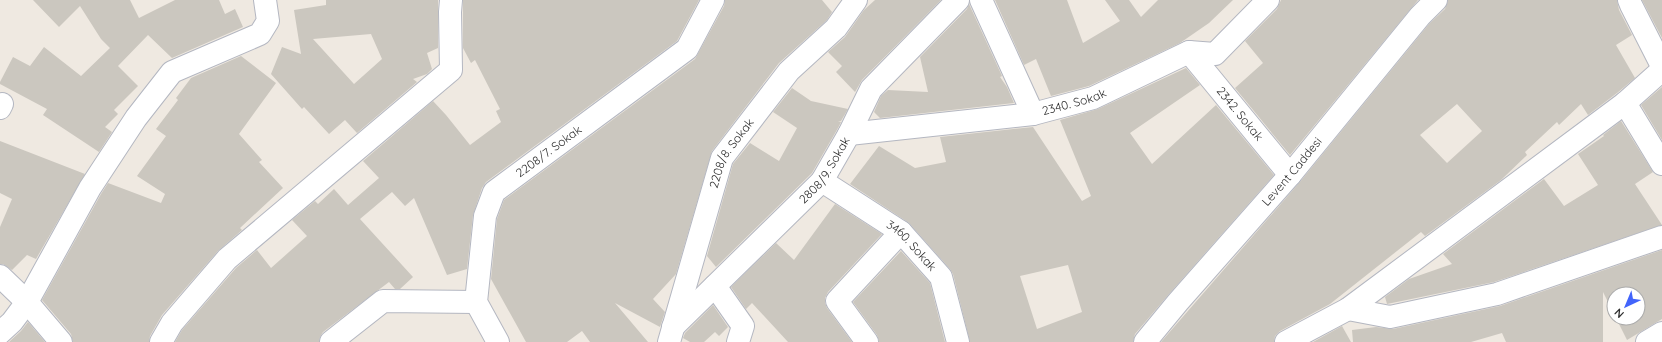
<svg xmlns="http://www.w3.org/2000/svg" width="1662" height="342" font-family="Quicksand,sans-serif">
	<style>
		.building { fill: #cbc7bf; fill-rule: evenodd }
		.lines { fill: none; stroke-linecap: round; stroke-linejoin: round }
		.minor-casing { stroke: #b4b7c1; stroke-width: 24 }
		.minor { stroke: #fff; stroke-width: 22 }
		.labels { text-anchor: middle; stroke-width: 4; stroke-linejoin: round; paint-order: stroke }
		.street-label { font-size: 12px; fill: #2e2e2e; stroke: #fff }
	</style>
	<rect width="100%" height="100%" fill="#efe9e1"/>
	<g class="building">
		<path d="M33,0H130L139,18L175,0H219L225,14L235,9L243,27L172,58L148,35L118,66L138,86L114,110L118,114L105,127L112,132L99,152L43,115L47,109L0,84V82L13,57L30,66L44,47L81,76L110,48L101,39L80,6L59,27Z"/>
		<path d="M326,0H438V48L427,53L432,69L427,74L413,79L417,82L357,133L345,120L329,134L304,107L302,109L271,74L282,47L301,54L294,10L326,5ZM371,34L382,59L354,84L313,39Z"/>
		<path d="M463,0H699L677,41L486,182L482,188L473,215L467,269L447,275L414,198L405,206L392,192L360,219L413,277L400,289H395L389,282L323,332L320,337L319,342H175L182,330L236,268L257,250L271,268L307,236L292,220L315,201L318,204L334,189L348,205L379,178L363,161L433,101L446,115L470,145L501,122L496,111L500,109L475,60L471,63L463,48Z"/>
		<path d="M725,0H822L832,12L827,20L779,63L712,151L676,274L653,299L665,312L660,327L615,303L648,342H590L582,331L567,342H526L491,279L497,219L504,200L695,59L724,6Z"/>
		<path d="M875,0H941L862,80L855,92L836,72L842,66L828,52L845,37L864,10Z"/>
		<path d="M995,0H1067L1083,43L1120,21L1105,0H1129L1141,17L1158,0H1233L1209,23L1180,43L1089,86L1051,96L1036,59L1024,65Z"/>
		<path d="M1281,0H1418L1290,155L1235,88L1263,63L1245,41L1277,9Z"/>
		<path d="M1448,0H1617L1619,10L1632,35L1616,45L1635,78L1617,93L1588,115L1581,104L1559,125L1557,122L1525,152L1527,155L1501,180L1425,236L1421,232L1330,304L1280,331L1275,336L1274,342H1161L1299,183L1429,24L1445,9ZM1457,104L1482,131L1447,163L1420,135Z"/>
		<path d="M1642,0H1662V38Z"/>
		<path d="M969,4L1002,76L1000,77L1007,87L1014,103L880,118L874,112L881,96L888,90L928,92L920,57L967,9Z"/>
		<path d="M241,56L276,83L239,134L262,160L259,162L283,188L240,228L242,230L218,251L162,315L150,336L149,342H73L71,334L42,300L101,194L108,183L161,203L165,194L137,176L166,136L156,129L178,100L176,98L191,78Z"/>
		<path d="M1186,68L1200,85L1130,133L1152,164L1216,105L1274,175L1169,294L1135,334L1133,342H970L953,274L950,269L909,223L850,184L879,146L915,168L946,162L940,137L1033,127L1082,201L1091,196L1060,120L1098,109ZM1068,265L1082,312L1037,329L1020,276Z"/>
		<path d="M1662,87V140L1641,105Z"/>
		<path d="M792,88L811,101L848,109L841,121H838L841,122L838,128L812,173L716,267L707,256L733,164L750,143L779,161L797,128L773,112Z"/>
		<path d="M1621,121L1653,172L1635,184L1662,225L1494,282L1387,304L1385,297L1409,279L1452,264L1443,254L1544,179L1564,206L1598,185L1578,154L1604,136L1603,135Z"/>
		<path d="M0,141L85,174L36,259L27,255L12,270L3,264H0V227L12,199L0,193Z"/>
		<path d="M835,204L882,234L828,292L825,298V303L827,308L852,342H788L752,303L746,309L731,287L776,243L794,260Z"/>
		<path d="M1662,250V319L1627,340L1616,318H1638V294H1614V314L1603,292V342H1506L1502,333L1471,342H1353L1352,330L1376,327L1393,329L1500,306Z"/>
		<path d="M901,251L930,283L945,342H879L877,335L853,302Z"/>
		<path d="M713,305L728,327L719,336L715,332L704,342H690L683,338L685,333Z"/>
		<path d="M28,322L45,342H9L21,331Z"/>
		<path d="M1342,326L1351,342H1313Z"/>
	</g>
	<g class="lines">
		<g class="minor-casing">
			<g id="minor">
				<path d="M981,0L1033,114"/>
				<path d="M1629,0L1631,5L1662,66"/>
				<path id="s1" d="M1189,52L1290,175"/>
				<path d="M1625,103L1662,164"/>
				<path d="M0,108L2,104"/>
				<path id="s2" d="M849,134L1033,114L1093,98L1189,52L1215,54L1268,0"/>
				<path id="s3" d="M822,181L901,232L941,277L958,342"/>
				<path d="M0,276L27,302L61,342"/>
				<path d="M715,286L743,326L738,342"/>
				<path d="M1348,309L1390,317L1497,294L1662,237"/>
				<path id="s4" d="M673,327L822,181L849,134L871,89L958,0"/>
				<path d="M0,333L12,322L27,302L90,188L136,118L172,72L260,34L268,21L265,0"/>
				<path d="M161,342L172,323L227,259L451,70L450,12L451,0"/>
				<path d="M331,342L383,301L476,302"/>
				<path id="s5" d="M498,342L476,302L485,216L494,192L687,49L713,0"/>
				<path id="s6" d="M669,342L722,158L789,71L836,28L856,0"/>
				<path d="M867,342L837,301L901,232"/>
				<path id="s7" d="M1145,342L1178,302L1290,175L1420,16L1436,0"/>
				<path d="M1286,342L1348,309L1625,103L1662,70"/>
				<path d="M1647,342L1662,333"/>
			</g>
		</g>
		<use href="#minor" class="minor"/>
	</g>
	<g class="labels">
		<g class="street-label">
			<text dy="4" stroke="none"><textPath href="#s2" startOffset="228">2340. Sokak</textPath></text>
			<text dy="4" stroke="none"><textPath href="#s1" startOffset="80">2342. Sokak</textPath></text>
			<text dy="4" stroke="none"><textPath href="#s5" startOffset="226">2208/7. Sokak</textPath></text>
			<text dy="4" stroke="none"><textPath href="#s6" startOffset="200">2208/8. Sokak</textPath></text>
			<text dy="4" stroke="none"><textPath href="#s4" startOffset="219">2808/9. Sokak</textPath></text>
			<text dy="4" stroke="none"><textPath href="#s7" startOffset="225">Levent Caddesi</textPath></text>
			<text dy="4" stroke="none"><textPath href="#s3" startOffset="111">3460. Sokak</textPath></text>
		</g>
	</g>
	<g transform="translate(1626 306) rotate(224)"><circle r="19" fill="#ffffff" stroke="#ababab"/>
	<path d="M0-3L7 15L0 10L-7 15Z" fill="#4264fb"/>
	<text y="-6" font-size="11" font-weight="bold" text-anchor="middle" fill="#2e2e2e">N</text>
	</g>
</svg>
